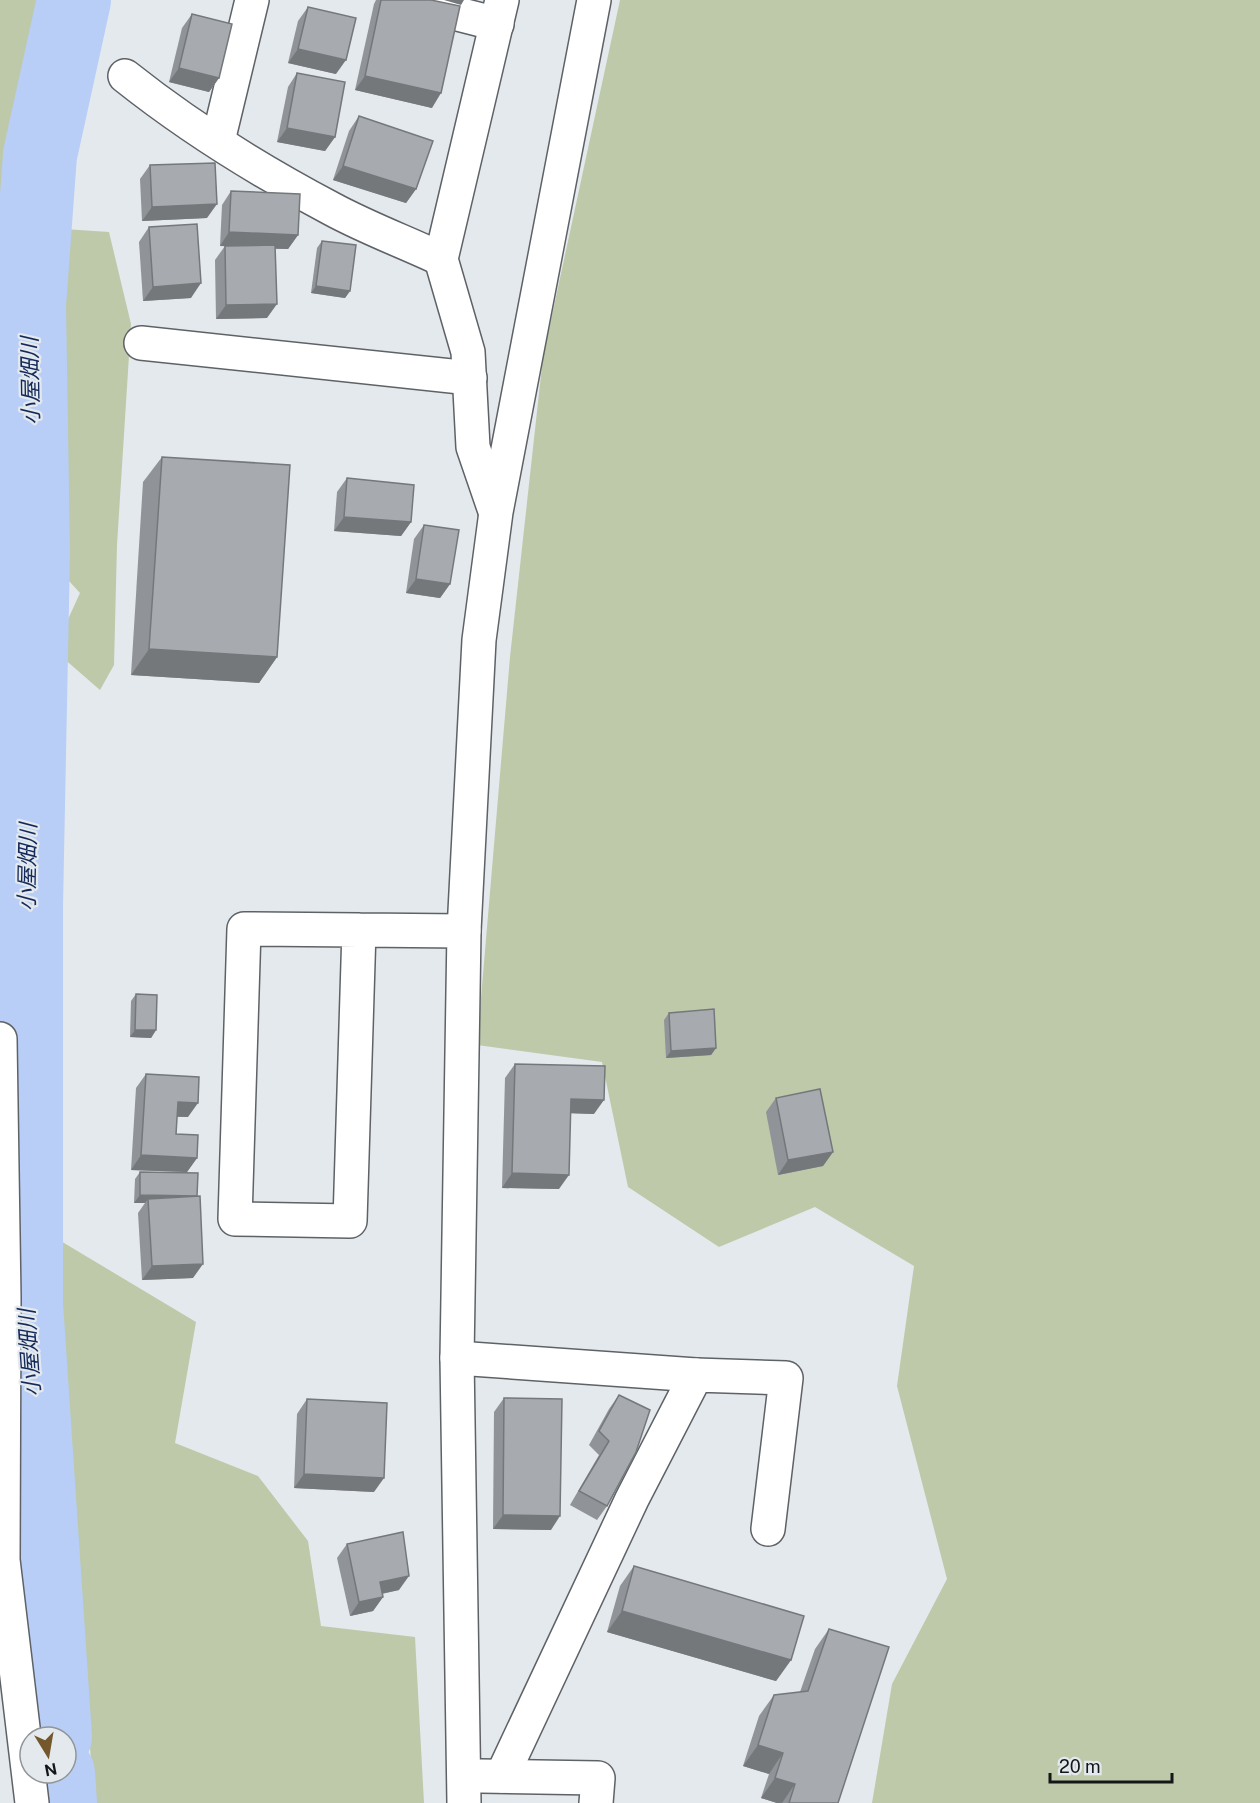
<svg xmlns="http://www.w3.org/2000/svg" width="1260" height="1803" font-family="'Public Sans','Noto Sans JP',sans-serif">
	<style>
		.green { fill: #bdc9a9 }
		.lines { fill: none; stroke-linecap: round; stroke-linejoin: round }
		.river { stroke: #b8cef7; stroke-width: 74 }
		.minor-casing { stroke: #5e6266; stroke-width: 36 }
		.minor { stroke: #fff; stroke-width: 33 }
		.wall { fill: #909397 }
		.shaded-wall { fill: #75787b }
		.building { fill: #a7abb0; stroke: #75787b; stroke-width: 1.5 }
		.labels { text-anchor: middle; stroke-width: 4.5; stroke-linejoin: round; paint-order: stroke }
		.water-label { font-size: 22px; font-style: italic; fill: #13295a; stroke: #e4e9ee }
	</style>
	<rect width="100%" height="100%" fill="#e4e9ee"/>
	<g class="green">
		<path d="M0,0H50L21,174L19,226L109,232L131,324L117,545L114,665L100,690L54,650L80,593L49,559L43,356L0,264Z"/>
		<path d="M620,0H1260V1803H872L892,1684L947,1579L897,1386L914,1266L815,1207L719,1247L628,1187L602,1062L477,1045L510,657L543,357Z"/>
		<path d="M54,1237L196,1322L175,1443L258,1476L308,1541L321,1626L415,1637L424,1803H94Z"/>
	</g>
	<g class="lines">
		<g class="river">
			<path d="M55,1737L26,1304V906L33,553L29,305L40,155L74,0"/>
			<path d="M58,1773L60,1803"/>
		</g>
		<g class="minor-casing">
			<g id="minor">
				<path d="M403,0L497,24"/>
				<path d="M125,76C189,127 260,171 332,209C367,228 405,242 441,259"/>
				<path d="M218,141L252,0"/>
				<path d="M141,343L470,378"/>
				<path d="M495,511L473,447L468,352L441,259L502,0"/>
				<path d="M359,930L350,1221L235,1219L244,929L464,931"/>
				<path d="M0,1039L4,1298L3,1560L32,1803"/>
				<path d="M457,1358L696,1375"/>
				<path d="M481,1776L598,1778L596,1803"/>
				<path d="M502,1776L632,1499L696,1375L786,1378L768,1529"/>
				<path d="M464,1803L457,1358L464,931L479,640L496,512L594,0"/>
			</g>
		</g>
		<use href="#minor" class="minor"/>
	</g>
	<g class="wall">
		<path d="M376,0H431L432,108L355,90L374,4Z"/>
		<path d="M308,7L336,74L288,63L298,21Z"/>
		<path d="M192,14L219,78L209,92L169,82L182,28Z"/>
		<path d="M297,73L335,137L325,151L277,142L288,87Z"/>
		<path d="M359,116L416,189L406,203L333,180L349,131Z"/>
		<path d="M150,165L207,218L142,221L140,179Z"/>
		<path d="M231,191L298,235L288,249H275L267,318L216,319L215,260L225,246H220L222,205Z"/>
		<path d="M149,227L191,298L143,301L139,242Z"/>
		<path d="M322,241L350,291L345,298L311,293L317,248Z"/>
		<path d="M162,457L277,657L259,683L131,675L143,482Z"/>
		<path d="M347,478L411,522L401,536L334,531L337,492Z"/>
		<path d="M424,525L450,584L440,598L406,593L414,539Z"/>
		<path d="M136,994L156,1030L151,1038L130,1037L131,1001Z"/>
		<path d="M669,1013L716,1048L711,1055L666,1058L664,1020Z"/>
		<path d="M515,1064L594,1114L571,1113L559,1189L502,1188L505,1078Z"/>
		<path d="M146,1074L188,1117H177L176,1134L197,1158L187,1172L131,1170L136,1088Z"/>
		<path d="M776,1098L833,1152L823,1166L778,1175L766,1112Z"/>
		<path d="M140,1172L193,1278L142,1280L138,1213L145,1203H134L135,1179Z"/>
		<path d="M619,1395L607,1506L597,1520L570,1505L599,1455L589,1445L609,1409Z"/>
		<path d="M504,1398L551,1530L493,1529L494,1412Z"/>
		<path d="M307,1399L374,1492L294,1488L297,1414Z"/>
		<path d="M347,1544L399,1590L382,1594L383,1597L373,1611L350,1616L337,1558Z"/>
		<path d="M634,1566L791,1660L776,1681L607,1632L620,1586Z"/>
		<path d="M829,1629L838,1803H777L761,1798L769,1774L743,1766L759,1716L774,1695L800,1692L815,1649Z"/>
	</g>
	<g class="shaded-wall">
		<path d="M444,0H464L461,5Z"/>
		<path d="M298,49L346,60L336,74L288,63Z"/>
		<path d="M179,68L219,78L209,92L169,82Z"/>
		<path d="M365,76L441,93L432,108L355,90Z"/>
		<path d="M287,128L335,137L325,151L277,142Z"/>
		<path d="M343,166L416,189L406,203L333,180Z"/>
		<path d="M217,204L207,218L142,221L152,207Z"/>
		<path d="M229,232L298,235L288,249L220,246Z"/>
		<path d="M201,283L191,298L143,301L153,287Z"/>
		<path d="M316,286L350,291L345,298L311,293Z"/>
		<path d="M277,304L267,318L216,319L226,305Z"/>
		<path d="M344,517L411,522L401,536L334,531Z"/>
		<path d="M416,579L450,584L440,598L406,593Z"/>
		<path d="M149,649L277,657L259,683L131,675Z"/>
		<path d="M135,1030H156L151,1038L130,1037Z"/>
		<path d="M716,1048L711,1055L666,1058L671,1051Z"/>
		<path d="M571,1099L604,1100L594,1114L561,1113Z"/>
		<path d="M178,1102L198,1103L188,1117L168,1116Z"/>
		<path d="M833,1152L823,1166L778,1175L788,1160Z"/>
		<path d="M141,1155L197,1158L187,1172L131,1170Z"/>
		<path d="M512,1173L569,1175L559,1189L502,1188Z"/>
		<path d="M140,1195L197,1196L148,1199L145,1203H134Z"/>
		<path d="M203,1264L193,1278L142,1280L152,1266Z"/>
		<path d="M304,1474L384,1478L374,1492L294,1488Z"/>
		<path d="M503,1515L560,1516L551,1530L493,1529Z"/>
		<path d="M409,1576L399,1590L370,1596L380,1582Z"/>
		<path d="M383,1597L373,1611L350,1616L359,1602Z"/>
		<path d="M622,1611L791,1660L776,1681L607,1632Z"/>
		<path d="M758,1745L783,1753L769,1774L743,1766Z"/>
		<path d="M775,1778L795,1784L782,1803H777L761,1798Z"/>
	</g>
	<g class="building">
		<path d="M381,0H431L460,6L441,93L365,76Z"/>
		<path d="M308,7L356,18L346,60L298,49Z"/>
		<path d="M192,14L232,24L219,78L179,68Z"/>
		<path d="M297,73L345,82L335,137L287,128Z"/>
		<path d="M359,116L433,141L416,189L343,166Z"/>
		<path d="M215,163L217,204L152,207L150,165Z"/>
		<path d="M231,191L300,194L298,235L229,232Z"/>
		<path d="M197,224L201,283L153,287L149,227Z"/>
		<path d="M322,241L356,245L350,291L316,286Z"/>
		<path d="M275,245L277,304L226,305L225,246Z"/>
		<path d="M162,457L290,465L277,657L149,649Z"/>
		<path d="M347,478L414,485L411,522L344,517Z"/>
		<path d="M424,525L459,530L450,584L416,579Z"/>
		<path d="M136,994L157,995L156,1030H135Z"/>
		<path d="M714,1009L716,1048L671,1051L669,1013Z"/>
		<path d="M515,1064L605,1066L604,1100L571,1099L569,1175L512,1173Z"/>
		<path d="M146,1074L199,1077L198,1103L178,1102L176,1134L198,1135L197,1158L141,1155Z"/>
		<path d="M820,1089L833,1152L788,1160L776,1098Z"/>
		<path d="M140,1172L198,1173L197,1196L140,1195Z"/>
		<path d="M200,1196L203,1264L152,1266L148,1199Z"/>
		<path d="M619,1395L650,1410L636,1452L607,1506L579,1491L609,1441L599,1431Z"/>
		<path d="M504,1398L562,1399L560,1516L503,1515Z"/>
		<path d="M307,1399L387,1403L384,1478L304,1474Z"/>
		<path d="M403,1532L409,1576L380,1582L383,1597L359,1602L347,1544Z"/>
		<path d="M634,1566L804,1616L791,1660L622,1611Z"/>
		<path d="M829,1629L889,1647L838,1803H789L795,1784L775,1778L783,1753L758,1745L774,1695L808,1691Z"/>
	</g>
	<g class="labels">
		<g class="water-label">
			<text transform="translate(30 381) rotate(-91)" y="8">小屋畑川</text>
			<text transform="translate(27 867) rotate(-89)" y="8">小屋畑川</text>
			<text transform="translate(29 1353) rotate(-94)" y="8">小屋畑川</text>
		</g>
	</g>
	<g transform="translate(48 1755) rotate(169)"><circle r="28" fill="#e4e9ee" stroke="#919598" stroke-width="1.5"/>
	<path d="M0-4.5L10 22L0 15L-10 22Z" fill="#74582b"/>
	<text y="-9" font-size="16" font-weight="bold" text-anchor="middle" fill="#141618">N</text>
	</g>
	<path d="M1050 1773v9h122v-9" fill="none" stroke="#141618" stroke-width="3"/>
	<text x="1059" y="1773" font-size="18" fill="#141618" stroke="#e4e9ee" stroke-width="4.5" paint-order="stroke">20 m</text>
</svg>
